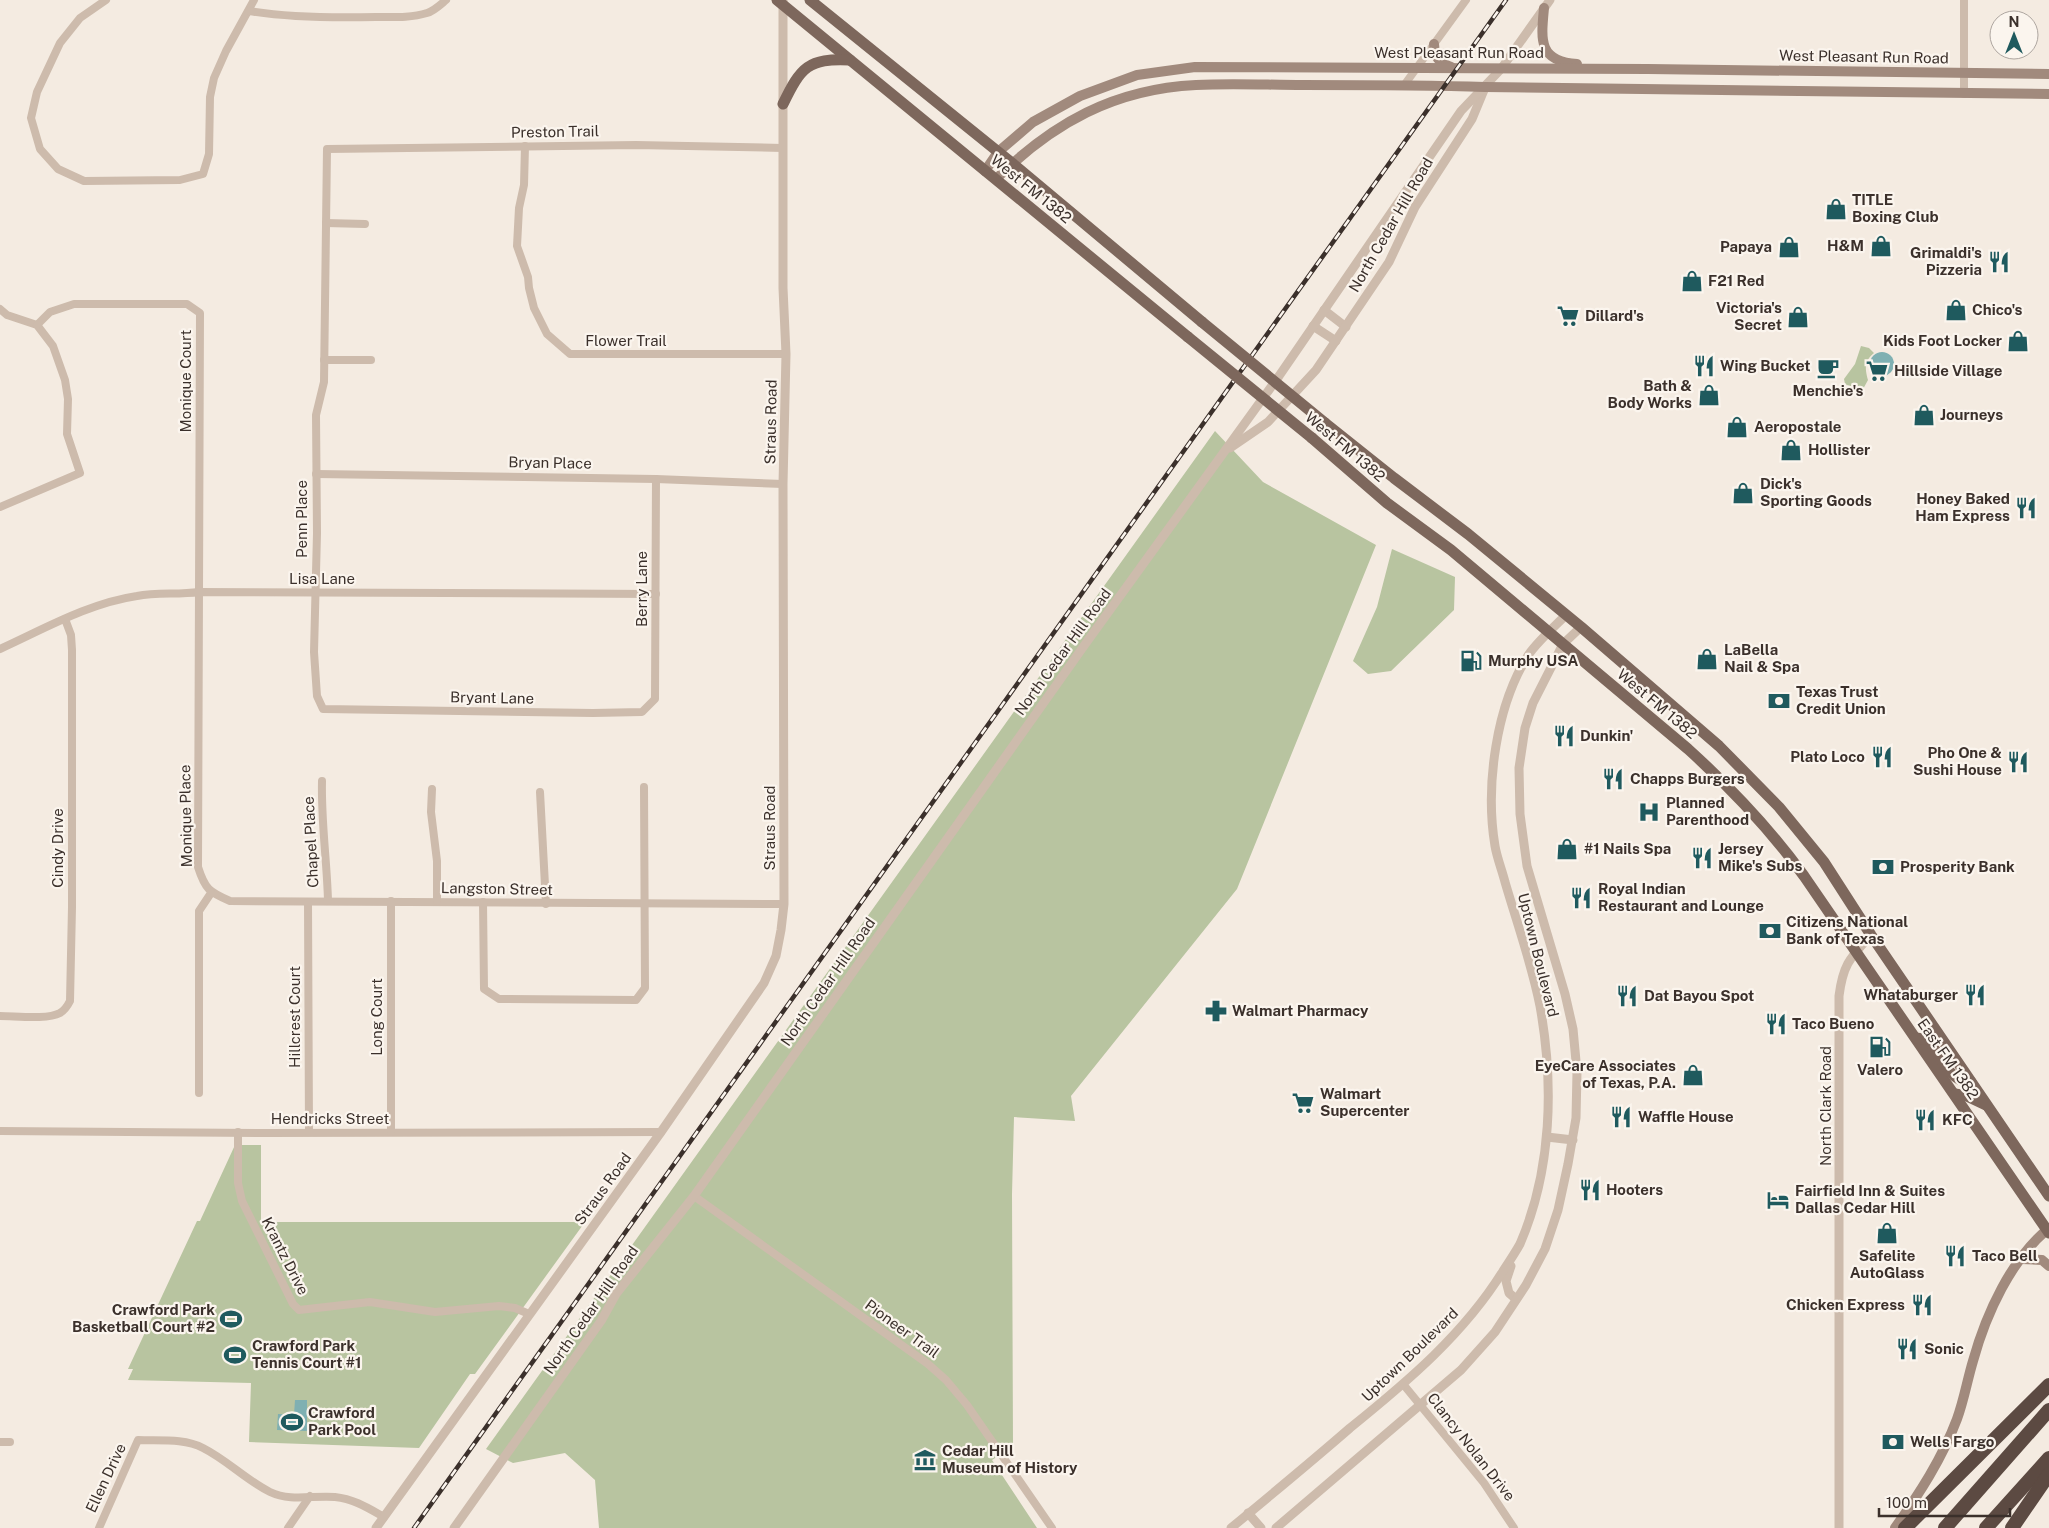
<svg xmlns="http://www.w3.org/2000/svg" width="2049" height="1528" font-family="'Public Sans',sans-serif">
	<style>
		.green { fill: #b8c4a0 }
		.water { fill: #7fb0b2 }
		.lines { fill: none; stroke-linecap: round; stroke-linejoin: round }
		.minor { stroke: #cdbbac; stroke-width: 8 }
		.tertiary { stroke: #cdbbac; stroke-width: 9 }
		.secondary { stroke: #a18a7d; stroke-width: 10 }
		.primary { stroke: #7d675c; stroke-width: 11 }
		.motorway { stroke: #5c4a42; stroke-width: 14 }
		.rail-casing { stroke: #3b302b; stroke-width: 4.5 }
		.rail { stroke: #fbf5ee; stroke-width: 2.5; stroke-dasharray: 8; stroke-linecap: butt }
		.primary-bridge { stroke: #7d675c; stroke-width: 11 }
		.labels { text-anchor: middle; stroke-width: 4.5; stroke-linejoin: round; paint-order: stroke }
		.street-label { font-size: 15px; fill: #3b302b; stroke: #fbf5ee }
		.poi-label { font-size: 15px; font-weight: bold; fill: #3b302b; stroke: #fbf5ee; text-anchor: start }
	</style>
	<rect width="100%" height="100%" fill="#f4ebe1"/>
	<g class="green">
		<path d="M1861,346L1869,348L1874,353C1864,361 1865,368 1868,380L1862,391L1845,384L1844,379L1855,364Z"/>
		<path d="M1215,431L1263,482L1376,545L1237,889L1071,1096L1075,1121L1014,1117L1012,1194L1013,1447L992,1460L1037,1528H599L595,1480L565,1453L513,1463L486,1449Z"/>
		<path d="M1392,549L1455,577L1454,610L1391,671L1368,674L1353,661L1377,607Z"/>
		<path d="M235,1145H261V1222H585L475,1374H470L419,1448L249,1442L251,1383L128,1380L133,1369H128L197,1221H200Z"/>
	</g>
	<g class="water">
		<circle cx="1882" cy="364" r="12"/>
		<path d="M295,1400H307V1431L277,1430L278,1414L294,1415Z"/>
	</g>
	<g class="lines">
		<g class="minor">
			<path d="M106,0L80,18L60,43L37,92L31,118L40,149L58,169L84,181L180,180L203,174L209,154L210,97L214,78L226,51L254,0"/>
			<path d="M249,11C291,18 334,18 376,17C393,17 411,18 427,13C434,11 440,5 446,0"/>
			<path d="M1405,84L1466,0"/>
			<path d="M1964,94V0"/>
			<path d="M525,146L524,185L519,208L517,246L528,277L529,288L534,308L547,334L570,354H786"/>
			<path d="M326,223L365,224"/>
			<path d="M0,309L7,315L37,325L53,346L65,380L68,399L67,434L80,473L0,507"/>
			<path d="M37,325L50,312L74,304H187L200,313L198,867C205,889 209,892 230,901C414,901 599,904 784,904"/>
			<path d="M324,360H371"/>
			<path d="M316,474L656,479L783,484"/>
			<path d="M656,479L655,699L642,712L593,713L323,709L317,696L314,652L317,533L316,415L324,382L327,149L636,145L783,148"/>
			<path d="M0,649C44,629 89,603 137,596C157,592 178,595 199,592L656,594"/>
			<path d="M322,781C321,822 327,861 328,901"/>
			<path d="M432,789L431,812L437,861V901"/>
			<path d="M540,792L546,904"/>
			<path d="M308,902L309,1132"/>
			<path d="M483,902L484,989L499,999L636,1000L645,988L644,787"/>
			<path d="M0,1016C16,1016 47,1020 60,1013C65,1010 68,1005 70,1001L72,907V650L71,635L65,619"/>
			<path d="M199,1093V911L211,893"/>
			<path d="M0,1131L265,1133L661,1132"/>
			<path d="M238,1132V1183L242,1201L293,1304L299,1310L370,1302L435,1312L499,1306L515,1308L529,1314"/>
			<path d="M391,1132V901"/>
			<path d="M694,1196L928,1364L946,1380L967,1405L1052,1528"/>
			<path d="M1403,1384L1484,1483L1514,1528"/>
			<path d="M0,1442H10"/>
			<path d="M99,1528L138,1440C159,1441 184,1438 203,1448C227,1460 246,1480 270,1492C291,1502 313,1495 335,1497C354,1499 368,1508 384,1517"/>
			<path d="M288,1528L310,1496"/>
		</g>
		<g class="tertiary">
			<path d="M1324,310L1346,327"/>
			<path d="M1313,326L1336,341"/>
			<path d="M1230,448L1268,422L1316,370L1389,262L1415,207L1472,119L1484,90"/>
			<path d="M1547,1137L1573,1140"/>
			<path d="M1511,1266L1506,1281L1509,1293L1516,1299"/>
			<path d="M1248,1513L1261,1528"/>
			<path d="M376,1528L661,1132L764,983L776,956L781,930L784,904L783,484L786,354L783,288V0"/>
			<path d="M454,1528L601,1321L616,1294L694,1196L1086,643L1279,376L1461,111L1501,69L1550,0"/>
			<path d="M1231,1528C1271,1495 1311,1462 1350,1428C1407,1382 1464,1334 1503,1271C1509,1262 1515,1253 1520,1244C1552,1170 1554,1084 1540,1006C1532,965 1517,923 1505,882C1502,870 1497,858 1495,846C1485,786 1496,705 1529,654C1539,640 1554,627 1566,615"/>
			<path d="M1276,1528L1461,1370L1495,1332L1526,1285L1545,1249L1558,1210L1568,1164L1576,1118L1577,1072L1573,1029L1565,994L1527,866L1520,814L1519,768L1525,728L1533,703L1563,644L1581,627"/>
			<path d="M1839,1528V996C1843,964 1850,958 1871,935"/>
		</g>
		<g class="secondary">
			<path d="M1544,8C1541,40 1538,61 1577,64"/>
			<path d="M1434,44C1435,58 1438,62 1451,67"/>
			<path d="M985,171L998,152L1033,122L1080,96L1137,75L1195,67L1648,69L2049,74"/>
			<path d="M996,179C1053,123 1114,89 1196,85C1232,83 1268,85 1303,85C1364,85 1424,85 1485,87L2049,94"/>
			<path d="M2022,1259L2042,1260L2049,1266"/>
			<path d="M1895,1528C1919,1494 1942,1459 1957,1419C1964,1400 1967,1381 1973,1361C1986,1314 2011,1259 2049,1228"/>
		</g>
		<g class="primary">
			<path d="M777,0L1188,337"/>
			<path d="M810,0L1012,163L1202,322"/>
			<path d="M783,104C801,67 808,58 850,60"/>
			<path d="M1325,423L1394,478L1468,534L1581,627L1719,746L1779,807L1824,862L1871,935L2049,1196"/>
			<path d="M1312,438L1387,503L1451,550L1688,749C1731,788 1770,829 1804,876L2049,1233"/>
			<path d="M1916,1038L1929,1040C1938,1054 1951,1084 1971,1082"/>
			<path d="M1955,1094L1967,1096L1986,1105"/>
		</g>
		<g class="motorway">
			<path d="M1905,1528L2049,1385"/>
			<path d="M1945,1528L2049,1410"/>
			<path d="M1986,1528L2049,1458"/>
			<path d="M2012,1528L2049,1474"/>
		</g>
		<g class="rail-casing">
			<path id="rail" d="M414,1528L1506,0"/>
		</g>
		<use href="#rail" class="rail"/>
		<g class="primary-bridge">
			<path d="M1202,322L1325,423"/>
			<path d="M1188,337L1312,438"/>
		</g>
	</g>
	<defs>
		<g id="shop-bare" transform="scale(1.725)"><path d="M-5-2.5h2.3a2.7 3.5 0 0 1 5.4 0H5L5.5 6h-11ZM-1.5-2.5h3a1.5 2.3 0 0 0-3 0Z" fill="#1f5a5e" stroke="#fbf5ee" stroke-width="2.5" paint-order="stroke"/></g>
		<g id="restaurant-bare" transform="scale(1.725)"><path d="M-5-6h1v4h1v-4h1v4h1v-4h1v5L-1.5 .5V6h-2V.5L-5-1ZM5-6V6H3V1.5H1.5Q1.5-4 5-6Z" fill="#1f5a5e" stroke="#fbf5ee" stroke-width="2.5" paint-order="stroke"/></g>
		<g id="supermarket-bare" transform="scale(1.725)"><path d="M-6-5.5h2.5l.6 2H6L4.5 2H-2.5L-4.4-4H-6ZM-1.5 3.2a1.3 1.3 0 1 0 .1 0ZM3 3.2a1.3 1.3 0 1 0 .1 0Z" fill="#1f5a5e" stroke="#fbf5ee" stroke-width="2.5" paint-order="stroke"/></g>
		<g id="cafe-bare" transform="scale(1.725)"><path d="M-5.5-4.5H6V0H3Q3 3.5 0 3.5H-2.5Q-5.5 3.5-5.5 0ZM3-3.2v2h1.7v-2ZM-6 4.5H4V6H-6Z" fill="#1f5a5e" stroke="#fbf5ee" stroke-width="2.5" paint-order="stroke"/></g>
		<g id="fuel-bare" transform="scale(1.725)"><path d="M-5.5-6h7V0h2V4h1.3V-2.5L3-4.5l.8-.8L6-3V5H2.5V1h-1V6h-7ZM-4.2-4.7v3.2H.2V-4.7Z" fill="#1f5a5e" stroke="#fbf5ee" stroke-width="2.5" paint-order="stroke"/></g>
		<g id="bank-bare" transform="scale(1.725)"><path d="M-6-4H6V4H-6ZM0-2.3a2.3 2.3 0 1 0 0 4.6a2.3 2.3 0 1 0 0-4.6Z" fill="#1f5a5e" stroke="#fbf5ee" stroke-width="2.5" paint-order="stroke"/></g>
		<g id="hospital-bare" transform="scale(1.725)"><path d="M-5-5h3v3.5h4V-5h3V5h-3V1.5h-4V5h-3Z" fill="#1f5a5e" stroke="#fbf5ee" stroke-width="2.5" paint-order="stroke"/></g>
		<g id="pharmacy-bare" transform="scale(1.725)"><path d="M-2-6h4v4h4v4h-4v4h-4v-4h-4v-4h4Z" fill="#1f5a5e" stroke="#fbf5ee" stroke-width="2.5" paint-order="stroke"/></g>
		<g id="hotel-bare" transform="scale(1.725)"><path d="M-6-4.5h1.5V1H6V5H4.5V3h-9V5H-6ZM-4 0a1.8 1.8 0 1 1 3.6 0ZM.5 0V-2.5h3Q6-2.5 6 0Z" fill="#1f5a5e" stroke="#fbf5ee" stroke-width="2.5" paint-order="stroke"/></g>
		<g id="stadium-bare" transform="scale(1.725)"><path d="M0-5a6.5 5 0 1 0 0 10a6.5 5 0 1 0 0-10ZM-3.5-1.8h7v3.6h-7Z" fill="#1f5a5e" stroke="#fbf5ee" stroke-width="2.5" paint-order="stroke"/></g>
		<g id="museum-bare" transform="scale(1.725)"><path d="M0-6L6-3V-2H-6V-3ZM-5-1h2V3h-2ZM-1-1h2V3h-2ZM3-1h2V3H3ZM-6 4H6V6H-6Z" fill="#1f5a5e" stroke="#fbf5ee" stroke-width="2.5" paint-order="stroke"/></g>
	</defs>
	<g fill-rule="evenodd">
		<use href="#shop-bare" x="1836" y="209"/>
		<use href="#shop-bare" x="1881" y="246"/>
		<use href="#shop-bare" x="1789" y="247"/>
		<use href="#restaurant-bare" x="1999" y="262"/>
		<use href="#shop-bare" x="1692" y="281"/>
		<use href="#shop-bare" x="1956" y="310"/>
		<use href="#supermarket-bare" x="1568" y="316"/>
		<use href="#shop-bare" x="1798" y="317"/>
		<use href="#shop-bare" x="2018" y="341"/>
		<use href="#restaurant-bare" x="1704" y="366"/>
		<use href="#cafe-bare" x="1828" y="368"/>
		<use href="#supermarket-bare" x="1877" y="371"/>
		<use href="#shop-bare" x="1709" y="395"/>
		<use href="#shop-bare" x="1924" y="415"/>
		<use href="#shop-bare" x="1737" y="427"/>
		<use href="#shop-bare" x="1791" y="450"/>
		<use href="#shop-bare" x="1743" y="493"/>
		<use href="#restaurant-bare" x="2026" y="508"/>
		<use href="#shop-bare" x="1707" y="659"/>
		<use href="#fuel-bare" x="1471" y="661"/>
		<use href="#bank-bare" x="1779" y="701"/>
		<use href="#restaurant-bare" x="1564" y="736"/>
		<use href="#restaurant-bare" x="1882" y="757"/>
		<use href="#restaurant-bare" x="2018" y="762"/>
		<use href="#restaurant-bare" x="1613" y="779"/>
		<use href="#hospital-bare" x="1649" y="812"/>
		<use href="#shop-bare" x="1567" y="849"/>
		<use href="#restaurant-bare" x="1702" y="858"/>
		<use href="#bank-bare" x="1883" y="867"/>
		<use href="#restaurant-bare" x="1581" y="898"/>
		<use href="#bank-bare" x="1770" y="931"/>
		<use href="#restaurant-bare" x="1975" y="995"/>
		<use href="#restaurant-bare" x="1627" y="996"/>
		<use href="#pharmacy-bare" x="1216" y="1011"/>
		<use href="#restaurant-bare" x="1776" y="1024"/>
		<use href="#fuel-bare" x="1880" y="1047"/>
		<use href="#shop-bare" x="1693" y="1075"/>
		<use href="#supermarket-bare" x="1303" y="1103"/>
		<use href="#restaurant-bare" x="1621" y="1117"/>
		<use href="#restaurant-bare" x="1925" y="1120"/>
		<use href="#restaurant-bare" x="1590" y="1190"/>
		<use href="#hotel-bare" x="1778" y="1200"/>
		<use href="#shop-bare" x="1887" y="1233"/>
		<use href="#restaurant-bare" x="1955" y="1256"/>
		<use href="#restaurant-bare" x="1922" y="1305"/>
		<use href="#stadium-bare" x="231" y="1319"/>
		<use href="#restaurant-bare" x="1907" y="1349"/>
		<use href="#stadium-bare" x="235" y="1355"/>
		<use href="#stadium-bare" x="292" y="1422"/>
		<use href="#bank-bare" x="1893" y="1442"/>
		<use href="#museum-bare" x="925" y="1460"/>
	</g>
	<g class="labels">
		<g class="street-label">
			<text x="1459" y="58">West Pleasant Run Road</text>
			<text transform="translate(1864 57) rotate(1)" y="5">West Pleasant Run Road</text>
			<text transform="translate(555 132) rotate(-1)" y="5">Preston Trail</text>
			<text transform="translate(1031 189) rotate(39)" y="5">West FM 1382</text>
			<text transform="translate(1391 225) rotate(-60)" y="5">North Cedar Hill Road</text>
			<text x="626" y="346">Flower Trail</text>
			<text transform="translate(186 381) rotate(-90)" y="5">Monique Court</text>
			<text transform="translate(771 422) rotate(-89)" y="5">Straus Road</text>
			<text transform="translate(1345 447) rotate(40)" y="5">West FM 1382</text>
			<text transform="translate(550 463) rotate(1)" y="5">Bryan Place</text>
			<text transform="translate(302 519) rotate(-90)" y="5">Penn Place</text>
			<text x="322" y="584">Lisa Lane</text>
			<text transform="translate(642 589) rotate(-90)" y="5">Berry Lane</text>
			<text transform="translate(1063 652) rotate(-54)" y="5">North Cedar Hill Road</text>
			<text transform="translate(492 698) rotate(1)" y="5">Bryant Lane</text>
			<text transform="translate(1657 704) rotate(40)" y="5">West FM 1382</text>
			<text transform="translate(186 816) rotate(-91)" y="5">Monique Place</text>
			<text transform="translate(770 828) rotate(-90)" y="5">Straus Road</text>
			<text transform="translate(311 842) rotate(-93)" y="5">Chapel Place</text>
			<text transform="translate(58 848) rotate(-90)" y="5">Cindy Drive</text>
			<text transform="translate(497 889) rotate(1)" y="5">Langston Street</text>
			<text transform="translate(1538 955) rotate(76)" y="5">Uptown Boulevard</text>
			<text transform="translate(828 982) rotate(-55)" y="5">North Cedar Hill Road</text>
			<text transform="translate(295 1017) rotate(-90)" y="5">Hillcrest Court</text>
			<text transform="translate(377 1017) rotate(-90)" y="5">Long Court</text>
			<text transform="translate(1948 1059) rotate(55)" y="5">East FM 1382</text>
			<text transform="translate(1826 1106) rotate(-90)" y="5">North Clark Road</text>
			<text x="330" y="1124">Hendricks Street</text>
			<text transform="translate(603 1189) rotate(-54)" y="5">Straus Road</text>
			<text transform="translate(285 1256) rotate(63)" y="5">Krantz Drive</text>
			<text transform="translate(591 1310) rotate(-55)" y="5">North Cedar Hill Road</text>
			<text transform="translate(902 1329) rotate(36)" y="5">Pioneer Trail</text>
			<text transform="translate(1410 1355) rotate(-44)" y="5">Uptown Boulevard</text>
			<text transform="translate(1471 1447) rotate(52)" y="5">Clancy Nolan Drive</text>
			<text transform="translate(106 1478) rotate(-65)" y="5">Ellen Drive</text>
		</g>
		<g class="poi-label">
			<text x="1852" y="205">TITLE<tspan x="1852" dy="17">Boxing Club</tspan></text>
			<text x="1864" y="251" text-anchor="end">H&amp;M</text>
			<text x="1772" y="252" text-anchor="end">Papaya</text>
			<text x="1982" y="258" text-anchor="end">Grimaldi's<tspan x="1982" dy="17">Pizzeria</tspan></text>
			<text x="1708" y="286">F21 Red</text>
			<text x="1782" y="313" text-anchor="end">Victoria's<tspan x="1782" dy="17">Secret</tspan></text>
			<text x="1972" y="315">Chico's</text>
			<text x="1585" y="321">Dillard's</text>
			<text x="2002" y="346" text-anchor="end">Kids Foot Locker</text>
			<text x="1720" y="371">Wing Bucket</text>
			<text x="1894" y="376">Hillside Village</text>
			<text x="1692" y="391" text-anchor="end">Bath &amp;<tspan x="1692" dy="17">Body Works</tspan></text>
			<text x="1828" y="396" text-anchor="middle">Menchie's</text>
			<text x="1940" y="420">Journeys</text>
			<text x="1754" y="432">Aeropostale</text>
			<text x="1808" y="455">Hollister</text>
			<text x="1760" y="489">Dick's<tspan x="1760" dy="17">Sporting Goods</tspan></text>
			<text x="2010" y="504" text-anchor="end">Honey Baked<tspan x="2010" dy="17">Ham Express</tspan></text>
			<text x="1724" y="655">LaBella<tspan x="1724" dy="17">Nail &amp; Spa</tspan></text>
			<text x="1488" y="666">Murphy USA</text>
			<text x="1796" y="697">Texas Trust<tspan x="1796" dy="17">Credit Union</tspan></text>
			<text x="1580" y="741">Dunkin'</text>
			<text x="2002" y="758" text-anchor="end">Pho One &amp;<tspan x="2002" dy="17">Sushi House</tspan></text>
			<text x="1865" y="762" text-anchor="end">Plato Loco</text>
			<text x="1630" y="784">Chapps Burgers</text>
			<text x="1666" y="808">Planned<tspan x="1666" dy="17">Parenthood</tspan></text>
			<text x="1584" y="854">#1 Nails Spa</text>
			<text x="1718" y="854">Jersey<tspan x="1718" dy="17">Mike's Subs</tspan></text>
			<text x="1900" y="872">Prosperity Bank</text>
			<text x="1598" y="894">Royal Indian<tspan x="1598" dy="17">Restaurant and Lounge</tspan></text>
			<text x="1786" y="927">Citizens National<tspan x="1786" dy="17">Bank of Texas</tspan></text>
			<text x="1958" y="1000" text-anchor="end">Whataburger</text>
			<text x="1644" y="1001">Dat Bayou Spot</text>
			<text x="1232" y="1016">Walmart Pharmacy</text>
			<text x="1792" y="1029">Taco Bueno</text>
			<text x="1676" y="1071" text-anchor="end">EyeCare Associates<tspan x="1676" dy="17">of Texas, P.A.</tspan></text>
			<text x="1880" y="1075" text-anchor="middle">Valero</text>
			<text x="1320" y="1099">Walmart<tspan x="1320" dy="17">Supercenter</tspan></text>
			<text x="1638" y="1122">Waffle House</text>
			<text x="1942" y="1125">KFC</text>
			<text x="1606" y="1195">Hooters</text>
			<text x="1795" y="1196">Fairfield Inn &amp; Suites<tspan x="1795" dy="17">Dallas Cedar Hill</tspan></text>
			<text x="1887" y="1261" text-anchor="middle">Safelite<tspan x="1887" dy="17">AutoGlass</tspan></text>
			<text x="1972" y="1261">Taco Bell</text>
			<text x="1905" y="1310" text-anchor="end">Chicken Express</text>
			<text x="215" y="1315" text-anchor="end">Crawford Park<tspan x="215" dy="17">Basketball Court #2</tspan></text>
			<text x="252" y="1351">Crawford Park<tspan x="252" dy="17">Tennis Court #1</tspan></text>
			<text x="1924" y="1354">Sonic</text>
			<text x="308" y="1418">Crawford<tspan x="308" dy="17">Park Pool</tspan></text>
			<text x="1910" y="1447">Wells Fargo</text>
			<text x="942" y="1456">Cedar Hill<tspan x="942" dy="17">Museum of History</tspan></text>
		</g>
	</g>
	<g transform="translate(2014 35)"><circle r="24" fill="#fbf5ee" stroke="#aea6a0"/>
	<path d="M0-4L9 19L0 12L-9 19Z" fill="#1f5a5e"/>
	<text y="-8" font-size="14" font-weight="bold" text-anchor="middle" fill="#3b302b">N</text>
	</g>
	<path d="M1879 1508v8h131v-8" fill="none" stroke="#3b302b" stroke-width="2.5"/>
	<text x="1886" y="1508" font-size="15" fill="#3b302b" stroke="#fbf5ee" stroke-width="4" paint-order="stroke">100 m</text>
</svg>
